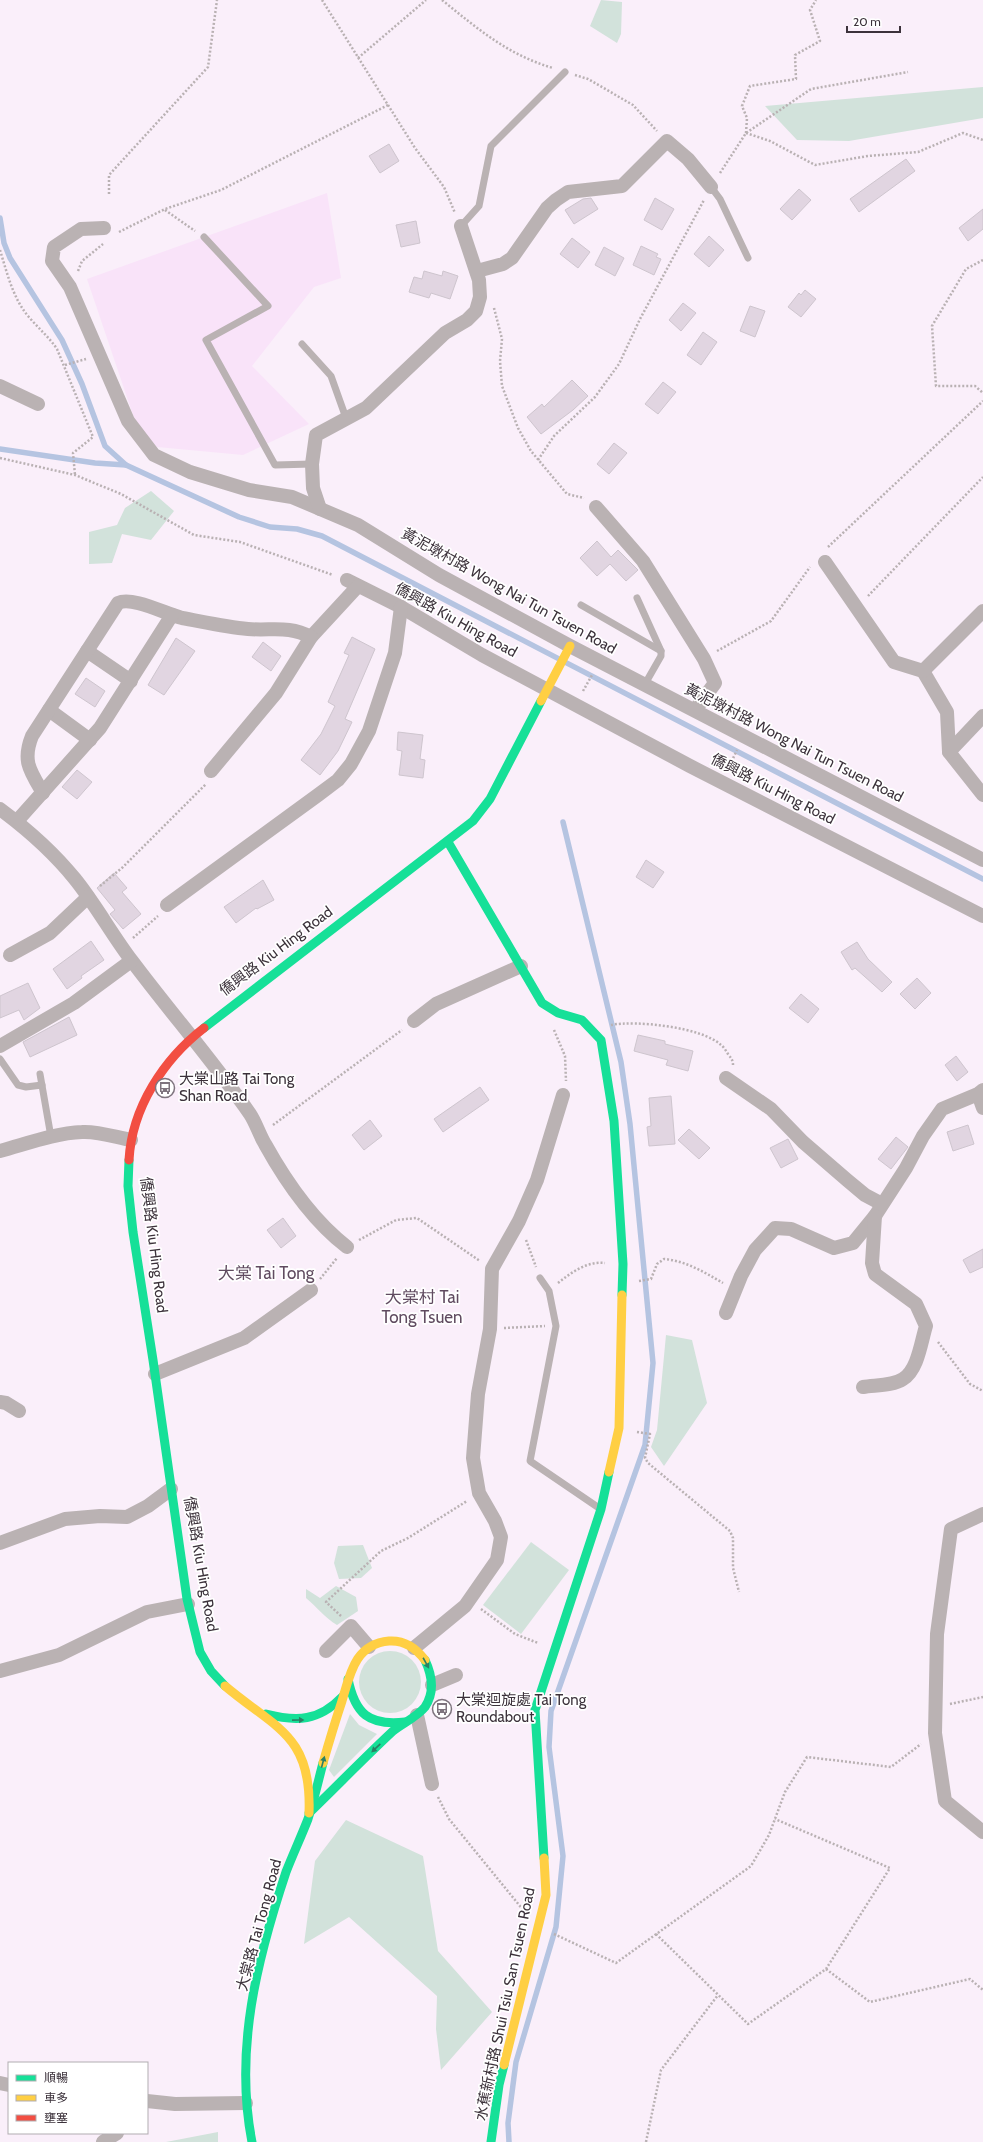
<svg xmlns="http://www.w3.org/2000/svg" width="983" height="2142" font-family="Cabin,'Noto Sans TC',sans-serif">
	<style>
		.built { fill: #f9e3f9 }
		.green { fill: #d2e2db }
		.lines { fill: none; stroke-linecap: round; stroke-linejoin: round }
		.stream { stroke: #b5c4e1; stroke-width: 5.5 }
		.building { fill: #e1d5e1; stroke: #cec5ce }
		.path { stroke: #b9b1b3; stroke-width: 2.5; stroke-dasharray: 2 2; stroke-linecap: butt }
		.lane { stroke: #bab2b3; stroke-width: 7 }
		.street { stroke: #bab2b3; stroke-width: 14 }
		.fast { stroke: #16e098; stroke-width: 9 }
		.slow { stroke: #ffcf43; stroke-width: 9 }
		.jam { stroke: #f24e42; stroke-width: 9 }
		.oneway { fill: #2b8065 }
		.labels { text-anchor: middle; stroke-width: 3.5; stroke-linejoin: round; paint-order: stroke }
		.street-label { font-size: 15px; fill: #3c323b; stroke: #fff }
		.poi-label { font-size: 15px; fill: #3c323b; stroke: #fff; text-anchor: start }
		.quarter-label { font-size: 17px; fill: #604b60; stroke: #fff }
	</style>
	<rect width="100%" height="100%" fill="#faeffa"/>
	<path class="built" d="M327,193L341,278L314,287L252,366L309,424L243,455L157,447L136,424L87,279Z"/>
	<g class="green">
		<path d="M601,0L622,2L621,34L617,43L590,26Z"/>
		<path d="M983,87V118L849,141L797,140L765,106Z"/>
		<path d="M151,491L174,511L151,540L122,534L112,563L89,564V532L117,525L125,508Z"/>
		<path d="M666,1335L692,1340L707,1403L664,1466L651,1447L657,1430Z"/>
		<path d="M531,1542L569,1570L521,1634L483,1605Z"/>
		<path d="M363,1545L372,1568L361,1578L339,1579L334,1563L338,1546Z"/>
		<path d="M336,1586L356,1597L358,1611L337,1625C325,1618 317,1607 306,1598V1589L320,1598Z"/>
		<circle cx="390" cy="1682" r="31"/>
		<path d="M350,1714L359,1725L377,1734L334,1777L329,1770Z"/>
		<path d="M346,1820L423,1856L438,1951L492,2012L441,2070L436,2029L437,1996L349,1917L304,1944L315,1861Z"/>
		<path d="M218,2132V2142H166Z"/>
	</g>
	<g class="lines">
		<g class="stream">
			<path d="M0,218L4,243L10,258L62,340L82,384L105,446L126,465"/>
			<path d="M0,449L95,463L126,465L239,517L270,527L297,529L322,536L983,879"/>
			<path d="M509,2142L508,2123L516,2062L556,1927L563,1856L549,1747L551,1711L645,1445L653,1363L630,1124L621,1062L563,822"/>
		</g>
	</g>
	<g class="building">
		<path d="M389,144L399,161L380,173L369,156Z"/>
		<path d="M906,159L915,171L859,212L850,199Z"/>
		<path d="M799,189L811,200L792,220L780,209Z"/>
		<path d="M591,198L598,209L574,224L565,210L583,199Z"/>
		<path d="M655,198L674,209L662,230L644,220Z"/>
		<path d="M983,209V229L968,241L959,228Z"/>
		<path d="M416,221L420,243L401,247L396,225Z"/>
		<path d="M709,236L724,250L709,267L694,254Z"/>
		<path d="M572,238L590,252L578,268L560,254Z"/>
		<path d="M641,246L658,254L656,257L661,259L654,275L633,265Z"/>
		<path d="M604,247L624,258L615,276L595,265Z"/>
		<path d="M424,271L442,276L443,271L458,276L450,299L431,293L429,298L409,292L414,277L422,279Z"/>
		<path d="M805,290L816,299L801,317L788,307L799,293L801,295Z"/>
		<path d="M683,303L696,313L681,331L669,320Z"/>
		<path d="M750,306L765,311L755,337L740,331Z"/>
		<path d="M703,332L717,342L701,365L687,355Z"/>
		<path d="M572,380L588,396L573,410L541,434L527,417L542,404L544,407Z"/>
		<path d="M663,382L676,392L658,414L645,404Z"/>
		<path d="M614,443L627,453L609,474L597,464Z"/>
		<path d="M597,541L611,557L618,550L638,570L626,581L610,564L597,576L580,558Z"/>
		<path d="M352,637L375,649L345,719L352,722L338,751L320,775L301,760L321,734L335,706L328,702L349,655L344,653Z"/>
		<path d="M176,638L195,651L164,695L148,685Z"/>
		<path d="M263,642L281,656L271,671L252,657Z"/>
		<path d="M86,678L105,691L95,707L75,694Z"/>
		<path d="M398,732L423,735L420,759L425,760L423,778L399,775L402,751L397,750Z"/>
		<path d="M77,770L92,782L77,799L62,787Z"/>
		<path d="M646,860L664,872L653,888L636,877Z"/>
		<path d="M114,873L127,888L122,892L141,914L123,929L110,914L115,910L97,888Z"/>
		<path d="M263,880L274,900L257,909L256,908L236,923L224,907Z"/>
		<path d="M91,941L104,960L81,976L82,978L67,989L53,969Z"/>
		<path d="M857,942L868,959L892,982L882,992L855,968L852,970L841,952Z"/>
		<path d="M917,978L931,993L915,1009L900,994Z"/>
		<path d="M28,983L40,1008L24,1020L19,1010L0,1018V996Z"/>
		<path d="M801,994L819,1009L808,1023L789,1008Z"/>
		<path d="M69,1017L77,1035L30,1057L23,1042Z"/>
		<path d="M638,1035L665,1041V1044L693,1051L688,1071L666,1065L668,1060L634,1051Z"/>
		<path d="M956,1056L968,1072L957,1081L945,1065Z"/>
		<path d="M480,1087L489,1100L443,1132L434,1119Z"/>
		<path d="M671,1096L675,1144L649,1146L647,1127L651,1126L649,1098Z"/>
		<path d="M370,1120L382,1136L364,1150L352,1135Z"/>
		<path d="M968,1125L974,1144L953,1151L947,1132Z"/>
		<path d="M689,1129L710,1148L699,1159L678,1140Z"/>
		<path d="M896,1137L908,1147L891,1169L878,1159Z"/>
		<path d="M788,1139L798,1159L781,1168L770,1148Z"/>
		<path d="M283,1218L296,1236L281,1248L267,1230Z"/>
		<path d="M983,1249V1267L970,1273L963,1260Z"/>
	</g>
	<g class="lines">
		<g class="path">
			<path d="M322,0L415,148L444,187L455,213"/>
			<path d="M442,0C478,29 508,55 553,68"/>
			<path d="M358,58L426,0"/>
			<path d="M575,75L588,79L633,105L657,131"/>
			<path d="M746,133L770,141L815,165L868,156L918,152L963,133L983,140"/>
			<path d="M746,133L747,118L742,106L750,86L796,79L795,55L820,41L810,10L816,0"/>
			<path d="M720,173L746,133L811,89L908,72"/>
			<path d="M109,194V175L208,67L217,0"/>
			<path d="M165,210L195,231"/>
			<path d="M119,232L165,209L221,190L388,105"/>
			<path d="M0,250C7,273 13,298 28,316C38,328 49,337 57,349L93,437L73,453L75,475"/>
			<path d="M983,260L966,269L932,326L936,386H975L983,393"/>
			<path d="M78,271L82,261L103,244"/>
			<path d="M494,308L502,339L500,361L502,386L518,428L531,451L567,494L584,498"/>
			<path d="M65,365L86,359"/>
			<path d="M0,458L75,475L121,494L194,535L240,542L333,575"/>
			<path d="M538,460L554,436L595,397L619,364L640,319L704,200"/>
			<path d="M828,547L983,401"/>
			<path d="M868,596L983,477"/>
			<path d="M717,651L771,621L810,567"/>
			<path d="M583,691L592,675"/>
			<path d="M728,769L737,750"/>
			<path d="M100,886L123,867L206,784"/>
			<path d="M133,938L158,916"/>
			<path d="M611,1025C635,1020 702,1027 721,1045C724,1047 726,1051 728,1054C731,1058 733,1060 733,1065"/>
			<path d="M554,1030L565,1056L566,1081"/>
			<path d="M273,1125L402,1030"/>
			<path d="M359,1240L396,1220L417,1218L480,1261"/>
			<path d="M526,1240L536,1267"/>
			<path d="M320,1279L337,1258"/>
			<path d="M639,1281L651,1279L657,1264L664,1259C686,1261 704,1272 723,1283"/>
			<path d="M558,1283C572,1272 587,1261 605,1263"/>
			<path d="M504,1328L545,1326"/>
			<path d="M938,1342L970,1384L983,1391"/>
			<path d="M637,1432L650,1434L645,1458L648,1463L730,1531L733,1538V1568L739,1592"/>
			<path d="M481,1609L515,1634L538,1643"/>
			<path d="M341,1616L326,1602L381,1551L408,1538L467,1501"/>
			<path d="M950,1704L983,1697"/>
			<path d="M438,1797L449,1819L524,1911"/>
			<path d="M554,1934L616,1963L751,1866L769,1835L785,1792L807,1757L891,1767L921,1744"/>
			<path d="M656,1934L748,2024L826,1969L890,1868L775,1819"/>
			<path d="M826,1969L870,2002L970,1979L983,1990"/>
			<path d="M646,2142L661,2070L718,1995"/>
		</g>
		<g class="lane">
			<path d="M711,187L720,199L748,258"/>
			<path d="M461,226L479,206L491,146L565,72"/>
			<path d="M204,237L268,306L206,340L275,465L312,464"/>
			<path d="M302,344L331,376L346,418"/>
			<path d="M637,598L661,651V656L645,684"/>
			<path d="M581,605L661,651"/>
			<path d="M0,1059L18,1085L26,1087L42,1085"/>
			<path d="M40,1074L51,1137"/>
			<path d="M540,1278L549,1291L556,1326L530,1461L599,1508"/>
		</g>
		<g class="street">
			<path d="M104,228L81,229L54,247L52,261L70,287L128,421L154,455L190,472L249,490L292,497L358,525L439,575L570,646L983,860"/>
			<path d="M477,271L503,264L512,258L547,208L556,200L568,192L622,186L667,141L688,159L711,187"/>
			<path d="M0,386L38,404"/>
			<path d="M596,507L643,561L704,659L715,683L695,710"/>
			<path d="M320,509L313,488L312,464L316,435L366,408L445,333L467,320L476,311L480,297L479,280L461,226"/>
			<path d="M825,562L894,662L923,671L947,712L949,752L983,795"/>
			<path d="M347,580L401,607L482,655L690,766L983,916"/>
			<path d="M87,651L131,681"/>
			<path d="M923,671L983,611"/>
			<path d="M49,710L90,740"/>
			<path d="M949,752L983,716"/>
			<path d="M211,771L276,693L311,637L358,586"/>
			<path d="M43,793C30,771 22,761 32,736L118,603C132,596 166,614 182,618C204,622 226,627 248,629C272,631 288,625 311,637"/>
			<path d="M0,809C27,829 54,853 75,879C96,905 112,935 132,961C171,1013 213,1061 250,1114C256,1123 259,1134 265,1144C286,1182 312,1220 347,1247"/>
			<path d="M17,821L100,728L172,615"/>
			<path d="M167,905L318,795L338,780L351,764L369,731L395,653L401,607"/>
			<path d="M10,955L50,933L88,897"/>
			<path d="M414,1021L436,1004L521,966"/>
			<path d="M0,1046L74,1003L131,961"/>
			<path d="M726,1078L771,1109L803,1142L847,1180L865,1195L882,1204"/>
			<path d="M978,1094L983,1108"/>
			<path d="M0,1151C26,1144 55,1133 82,1132C98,1131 115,1137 131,1140"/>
			<path d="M726,1313L741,1276L755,1250L775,1228L791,1229L834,1248L853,1243L875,1216L906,1168L923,1136L942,1109L978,1094L983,1090"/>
			<path d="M155,1374L244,1338L311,1290"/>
			<path d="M863,1387C875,1385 893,1386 903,1379C918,1370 921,1342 926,1326L916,1304L875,1274L872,1263L875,1216"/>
			<path d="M0,1402L6,1403L19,1411"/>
			<path d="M983,1514L951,1529L937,1634L935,1733L945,1801L983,1832"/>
			<path d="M0,1543L65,1519L100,1516L127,1517L148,1506L171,1489"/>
			<path d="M414,1648L465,1606L497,1560L501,1537L495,1521L479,1493L473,1458L478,1394L490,1329L492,1269L519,1221L537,1180L563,1095"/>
			<path d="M326,1651L351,1626L369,1647"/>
			<path d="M0,1671L59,1655L147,1612L188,1604"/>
			<path d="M432,1685L456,1675"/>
			<path d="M417,1715L432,1784"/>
			<path d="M0,2083L9,2085"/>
			<path d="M147,2101L175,2104L246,2103"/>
			<path d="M103,2142L117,2133"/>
		</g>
		<g class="fast">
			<path d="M448,842L542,1003L558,1013L582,1020L601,1040L614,1121L623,1264L622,1295"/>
			<path d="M204,1028L473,821L490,799L541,701"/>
			<path d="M129,1160L128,1186L133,1232L153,1360L187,1599L200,1652L211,1671L225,1686"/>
			<path d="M348,1679C355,1714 369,1726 405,1722"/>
			<path d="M266,1714C297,1722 319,1721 342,1697"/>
			<path d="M309,1813C337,1786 364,1758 393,1731C403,1723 417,1717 425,1707C435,1692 432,1675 425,1660"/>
			<path d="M544,1858L535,1710L601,1509L609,1472"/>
			<path d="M252,2142C234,2050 257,1959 286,1872C293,1854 301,1837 308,1819C314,1800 318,1782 323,1763"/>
			<path d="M491,2142L499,2085L504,2065"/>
		</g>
		<g class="slow">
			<path d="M541,701L570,646"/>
			<path d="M609,1472L619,1428L622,1295"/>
			<path d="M225,1686C276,1729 312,1735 309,1813"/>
			<path d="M323,1763C329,1742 335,1722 342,1701C350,1674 355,1644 389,1641C404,1640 416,1648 425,1660"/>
			<path d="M504,2065L546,1895L544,1858"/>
		</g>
		<path class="jam" d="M129,1160C132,1107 164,1059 204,1028"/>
	</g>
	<defs><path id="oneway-solid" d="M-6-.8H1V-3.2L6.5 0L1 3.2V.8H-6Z"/></defs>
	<g class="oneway">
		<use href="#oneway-solid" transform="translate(426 1663) rotate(61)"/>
		<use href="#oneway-solid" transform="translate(298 1720) rotate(-1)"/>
		<use href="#oneway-solid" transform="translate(376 1748) rotate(137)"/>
		<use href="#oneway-solid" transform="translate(323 1762) rotate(-75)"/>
	</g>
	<defs>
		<g id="bus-ring" transform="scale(1)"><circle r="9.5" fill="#fff" stroke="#7e747e" stroke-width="1.5"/><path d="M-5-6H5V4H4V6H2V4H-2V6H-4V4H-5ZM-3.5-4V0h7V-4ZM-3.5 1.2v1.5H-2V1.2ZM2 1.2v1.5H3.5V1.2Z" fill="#7e747e"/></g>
	</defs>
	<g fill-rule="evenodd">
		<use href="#bus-ring" x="165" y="1088"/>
		<use href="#bus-ring" x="442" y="1709"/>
	</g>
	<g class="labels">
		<g class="street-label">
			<text transform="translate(509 591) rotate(29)" y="5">黃泥墩村路 Wong Nai Tun Tsuen Road</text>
			<text transform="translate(456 620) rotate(29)" y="5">僑興路 Kiu Hing Road</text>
			<text transform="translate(794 743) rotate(27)" y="5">黃泥墩村路 Wong Nai Tun Tsuen Road</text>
			<text transform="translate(773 789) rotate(27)" y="5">僑興路 Kiu Hing Road</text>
			<text transform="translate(276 951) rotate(-37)" y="5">僑興路 Kiu Hing Road</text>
			<text transform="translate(154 1245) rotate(83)" y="5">僑興路 Kiu Hing Road</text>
			<text transform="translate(201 1564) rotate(80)" y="5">僑興路 Kiu Hing Road</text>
			<text transform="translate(259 1925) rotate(-75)" y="5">大棠路 Tai Tong Road</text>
			<text transform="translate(505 2004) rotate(-78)" y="5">水蕉新村路 Shui Tsiu San Tsuen Road</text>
		</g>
		<g class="poi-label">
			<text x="179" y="1084">大棠山路 Tai Tong<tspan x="179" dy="17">Shan Road</tspan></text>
			<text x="456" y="1705">大棠迴旋處 Tai Tong<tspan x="456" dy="17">Roundabout</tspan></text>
		</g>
		<g class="quarter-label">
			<text x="266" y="1279">大棠 Tai Tong</text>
			<text x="422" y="1303">大棠村 Tai<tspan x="422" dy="20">Tong Tsuen</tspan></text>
		</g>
	</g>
	<rect x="8" y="2062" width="140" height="72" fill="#ffffff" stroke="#b1adb1"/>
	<rect x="16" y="2075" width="20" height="6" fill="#16e098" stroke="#b1adb1"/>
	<text x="44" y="2082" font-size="12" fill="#3c323b">順暢</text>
	<rect x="16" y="2095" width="20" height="6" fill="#ffcf43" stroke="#b1adb1"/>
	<text x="44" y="2102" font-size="12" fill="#3c323b">車多</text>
	<rect x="16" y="2115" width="20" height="6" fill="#f24e42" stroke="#b1adb1"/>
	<text x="44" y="2122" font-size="12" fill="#3c323b">壅塞</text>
	<path d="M847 26v6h53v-6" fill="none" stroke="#3c323b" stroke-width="2"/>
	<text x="853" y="26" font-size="12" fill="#3c323b" stroke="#ffffff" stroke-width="3" paint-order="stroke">20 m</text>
</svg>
